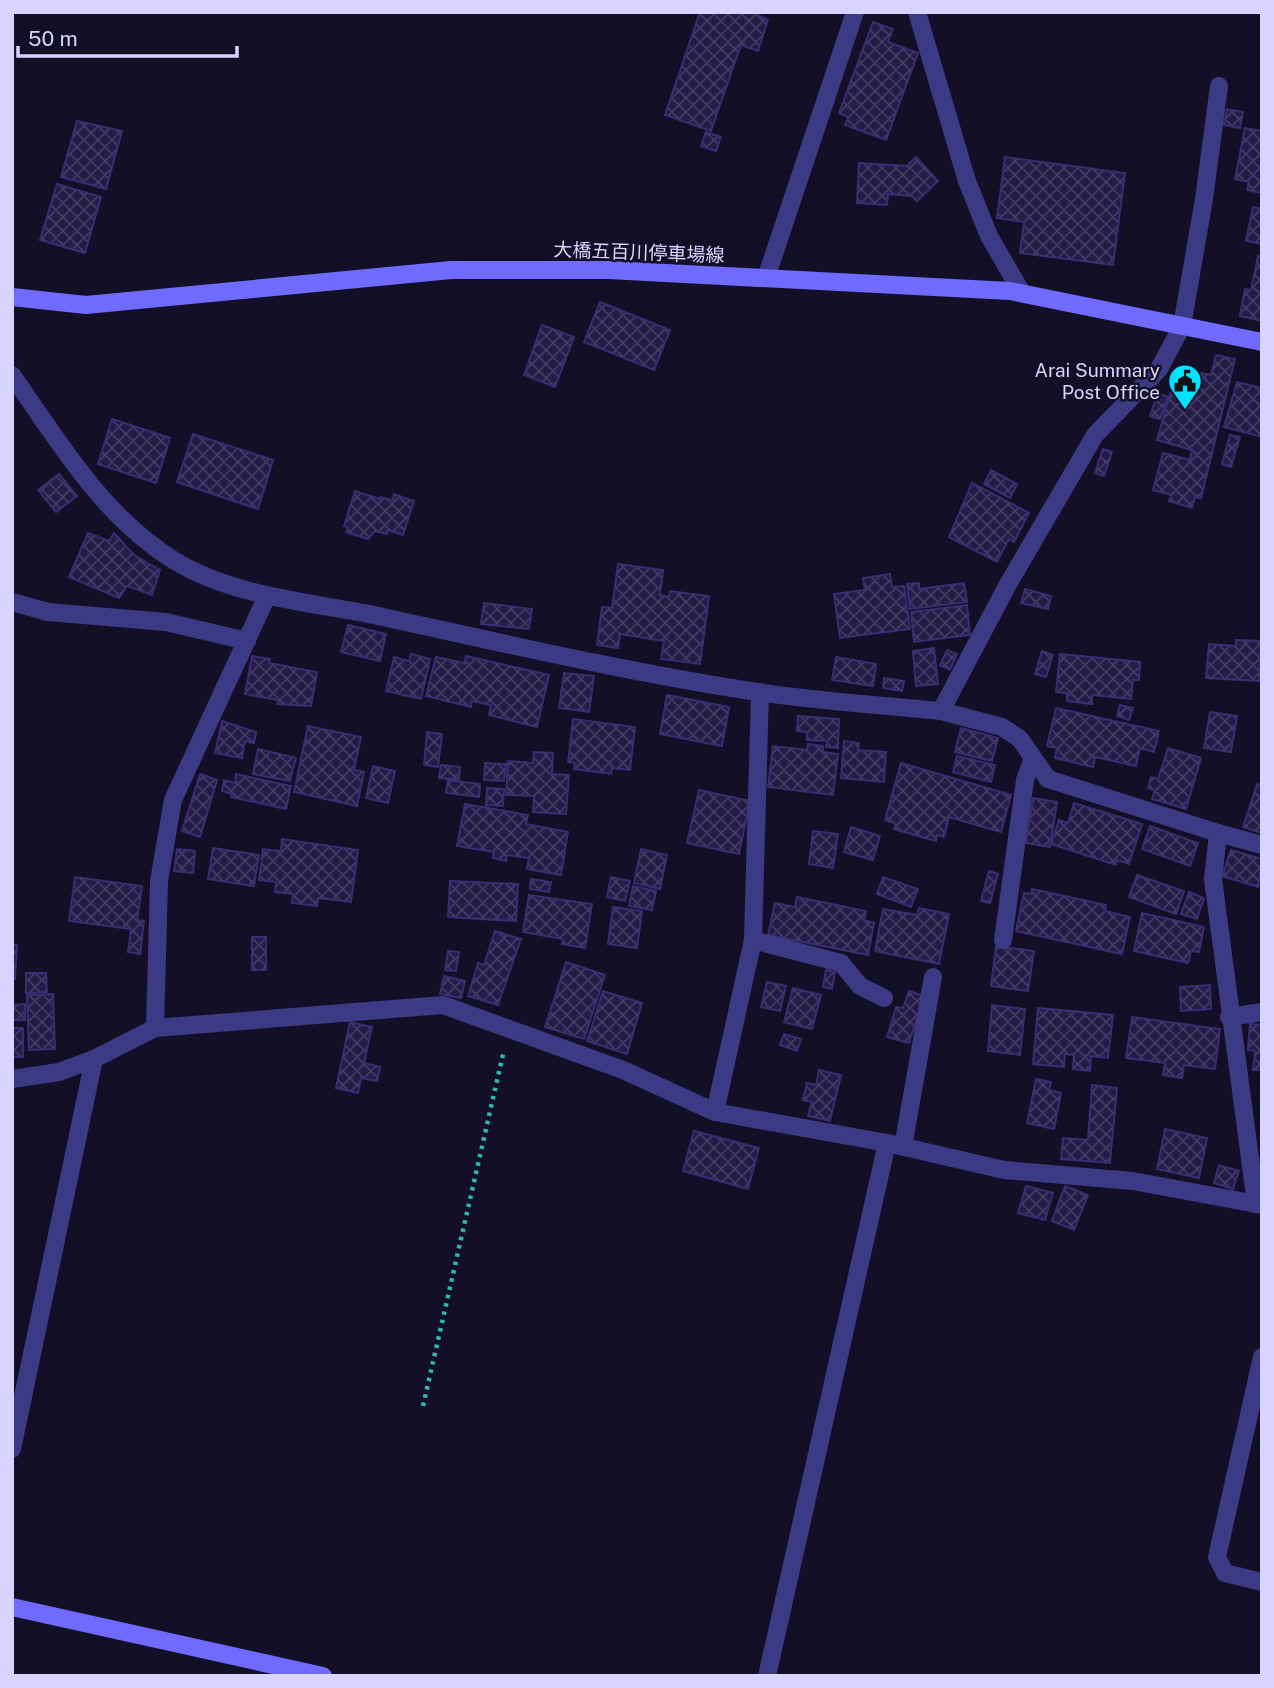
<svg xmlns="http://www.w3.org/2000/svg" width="1274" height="1688" font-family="'Public Sans','Noto Sans JP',sans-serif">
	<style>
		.building { fill: url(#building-cross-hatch); stroke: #3b2d73; stroke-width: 2 }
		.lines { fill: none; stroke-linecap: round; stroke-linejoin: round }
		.path { stroke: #2fb8b0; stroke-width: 4.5; stroke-dasharray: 3.5 5; stroke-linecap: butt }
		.street { stroke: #3d3a85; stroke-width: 18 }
		.secondary { stroke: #6f6bff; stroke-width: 18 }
		.labels { text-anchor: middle; stroke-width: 5; stroke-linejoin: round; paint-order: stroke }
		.street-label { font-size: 19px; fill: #d9d4ff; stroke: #130f26 }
		.poi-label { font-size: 19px; fill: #d9d4ff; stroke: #130f26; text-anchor: end }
	</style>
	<defs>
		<pattern id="building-cross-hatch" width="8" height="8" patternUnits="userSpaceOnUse" patternTransform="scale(1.75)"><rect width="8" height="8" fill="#241b47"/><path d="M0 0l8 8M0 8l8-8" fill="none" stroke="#433b63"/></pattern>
	</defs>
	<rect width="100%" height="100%" fill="#130f26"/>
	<g class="building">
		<path d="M700,12H752L768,20L758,51L741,45L711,131L665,115Z"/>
		<path d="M873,22L893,29L888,42L918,53L886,140L845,125L848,117L839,113Z"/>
		<path d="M1227,109L1243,112L1240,128L1224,125Z"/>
		<path d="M77,121L122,131L106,189L61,177Z"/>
		<path d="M1245,128L1262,131V193L1247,190L1249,182L1235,179Z"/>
		<path d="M706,132L721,137L716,151L701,146Z"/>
		<path d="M916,157L938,181L917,201L912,196L888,194L887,205L857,203L859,163L907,166Z"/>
		<path d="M1005,157L1125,173L1113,265L1020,253L1024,222L997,218Z"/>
		<path d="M57,184L101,197L85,253L40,240Z"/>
		<path d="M1253,207L1262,209V244L1246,241Z"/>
		<path d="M1258,256L1262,257V321L1240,316L1245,289L1251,290Z"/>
		<path d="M600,302L670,330L654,370L584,342Z"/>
		<path d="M542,325L574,337L555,387L524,375Z"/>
		<path d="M1216,355L1235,359L1201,498L1195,497L1192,508L1169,501L1171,495L1153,490L1163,453L1190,460L1192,450L1157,440L1173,384L1191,390L1196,372L1211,375Z"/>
		<path d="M1237,382L1262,388V437L1224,427Z"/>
		<path d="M1158,393L1168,397L1160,419L1150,416Z"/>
		<path d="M112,419L170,438L156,483L98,464Z"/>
		<path d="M193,434L273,460L258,509L177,482Z"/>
		<path d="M1230,435L1240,437L1231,467L1222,464Z"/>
		<path d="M1103,449L1112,452L1104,476L1095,473Z"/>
		<path d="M991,470L1017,484L1010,498L984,484Z"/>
		<path d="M59,474L77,496L56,512L38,490Z"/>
		<path d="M972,483L1029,513L1014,542L1009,539L997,562L949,537Z"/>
		<path d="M355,491L380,499V497L393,500L394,494L414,501L403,535L388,530L387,534L375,531L368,539L346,532L348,527L344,526Z"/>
		<path d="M88,533L109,541L114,533L134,555L160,570L152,595L127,586L119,598L69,577Z"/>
		<path d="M618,564L663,570L660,595L669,597L670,591L709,596L700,664L661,659L664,641L620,634L618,648L597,645L602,607L612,608Z"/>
		<path d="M890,574L892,587L904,586L910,629L840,638L834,594L865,590L863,578Z"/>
		<path d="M919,583V589L964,583L967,602L910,609L907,584Z"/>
		<path d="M1025,589L1051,596L1048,609L1021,603Z"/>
		<path d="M484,603L532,609L529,629L481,624Z"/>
		<path d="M967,605L970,635L914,642L911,612Z"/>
		<path d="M348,625L386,634L380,661L341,652Z"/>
		<path d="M1236,640L1261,641L1259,681L1206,678L1209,644L1236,646Z"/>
		<path d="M934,648L938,684L916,686L913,651Z"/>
		<path d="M947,650L957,654L950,670L940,665Z"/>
		<path d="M1042,651L1053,655L1046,677L1035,674Z"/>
		<path d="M411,654L430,659L421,699L386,691L394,657L409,661Z"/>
		<path d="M1060,654L1140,662L1139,680H1133L1131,699L1092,695V704L1067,701V693L1056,692Z"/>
		<path d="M252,656L270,659L269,663L317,672L311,706L277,704L278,700L245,694Z"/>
		<path d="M466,656L549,675L537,727L489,715L491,705L472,701L471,707L426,696L436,657L464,663Z"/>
		<path d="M836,657L876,664L873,686L832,680Z"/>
		<path d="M564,673L594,676L589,712L559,708Z"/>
		<path d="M884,678L904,681L902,691L883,688Z"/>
		<path d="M667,695L729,707L722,746L660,734Z"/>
		<path d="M1120,705L1133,708L1129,720L1117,716Z"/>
		<path d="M1056,708L1159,731L1154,752L1140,748L1136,766L1095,757L1093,767L1055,758L1057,748L1047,746Z"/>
		<path d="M1210,712L1237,716L1231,752L1204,748Z"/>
		<path d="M798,716L839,719L838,748L826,747L827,741L807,740V732L797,731Z"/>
		<path d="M573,719L635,727L630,770L612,768L611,774L574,769L575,763L568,762Z"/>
		<path d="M222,721L256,732L254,743L245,741L242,758L215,753Z"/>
		<path d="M308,726L361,737L354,770L364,772L357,806L294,792Z"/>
		<path d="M961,728L998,738L992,761L955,752Z"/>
		<path d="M427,732L442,734L438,767L424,765Z"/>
		<path d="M844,741L859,743L858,750L886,752L884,782L841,778Z"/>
		<path d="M808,744L823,746V752L838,754L833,795L768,787L773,746L807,750Z"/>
		<path d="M1168,748L1201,758L1186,809L1152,799L1155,790L1148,788L1151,777L1158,779Z"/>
		<path d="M258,749L296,758L290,781L253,774Z"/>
		<path d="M534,752L553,753L552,774L569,775L566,814L533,812L534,796L506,795L508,761L533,763Z"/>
		<path d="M957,756L995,765L991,782L953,772Z"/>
		<path d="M485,763L506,764L504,781L484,780Z"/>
		<path d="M901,763L1011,795L1001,832L949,817L944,837L937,835L936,841L894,829L896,824L885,820Z"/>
		<path d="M441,765L460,767L459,780L439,778Z"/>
		<path d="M373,766L395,771L388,803L366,798Z"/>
		<path d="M200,774L217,780L200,837L182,831Z"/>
		<path d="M236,774L291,786L286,809L231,797L232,794L222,791L224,780L235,783Z"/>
		<path d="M448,780L480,784L479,797L446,793Z"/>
		<path d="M1257,784L1262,786V833L1243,827Z"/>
		<path d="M487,788L504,789L503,806L486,805Z"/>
		<path d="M699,790L750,801L739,854L687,843Z"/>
		<path d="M1033,798L1057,802L1050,847L1026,843Z"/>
		<path d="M1074,803L1142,824L1129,864L1117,860L1116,865L1051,844L1059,820L1068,823Z"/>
		<path d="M465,804L528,815L526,824L568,832L561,875L527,869L529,858L507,855L506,861L493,858L494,852L457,846Z"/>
		<path d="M1150,826L1198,843L1190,866L1142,849Z"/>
		<path d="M851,827L880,836L873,860L844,852Z"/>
		<path d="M813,831L838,834L833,868L809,864Z"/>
		<path d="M282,839L358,850L351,902L318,898L317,906L292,903L293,894L275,892L276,882L259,880L263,849L281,851Z"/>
		<path d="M213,848L259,855L254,886L208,879Z"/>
		<path d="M177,849L195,851L193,873L174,871Z"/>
		<path d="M641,849L667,855L660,889L634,883Z"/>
		<path d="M1231,850L1262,859L1258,887L1222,876Z"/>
		<path d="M989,871L998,874L990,903L981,901Z"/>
		<path d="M1137,875L1184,891L1176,914L1129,897Z"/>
		<path d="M75,877L142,886L137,920L144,921L140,954L128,952L131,929L69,921Z"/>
		<path d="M611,877L630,881L625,901L607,897Z"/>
		<path d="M883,877L918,889L911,907L877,894Z"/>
		<path d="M531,879L551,882L549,892L530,889Z"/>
		<path d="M450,881L518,884L516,921L448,917Z"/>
		<path d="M633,886L656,891L652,910L629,906Z"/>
		<path d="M1032,889L1106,905L1105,911L1130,917L1122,954L1016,931L1024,893L1031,894Z"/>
		<path d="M1189,892L1204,898L1197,919L1181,914Z"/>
		<path d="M529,895L592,904L585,948L562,944L563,939L523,932Z"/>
		<path d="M797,897L866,911L864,920L874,923L868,955L768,935L775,903L795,907Z"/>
		<path d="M613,907L642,911L637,948L608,944Z"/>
		<path d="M919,908L949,914L939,964L875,951L883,909L917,915Z"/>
		<path d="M1142,913L1204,927L1199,952L1191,951L1188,963L1134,951Z"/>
		<path d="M495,931L521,939L498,1005L468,996L478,963L484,965Z"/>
		<rect x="252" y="937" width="14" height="33"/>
		<path d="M12,945H17L15,979H12Z"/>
		<path d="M996,946L1034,951L1028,991L991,986Z"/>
		<path d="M448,951L459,952L456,971L445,970Z"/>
		<path d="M566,962L605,975L584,1039L545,1027Z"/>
		<path d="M826,970L835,972L832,989L823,987Z"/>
		<path d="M26,973H46L47,992L26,993Z"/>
		<path d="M444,976L465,981L461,998L440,994Z"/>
		<path d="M767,982L786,986L780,1011L761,1007Z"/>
		<path d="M1210,985L1211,1009L1181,1011L1180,987Z"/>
		<path d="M793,988L821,995L812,1029L784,1022Z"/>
		<path d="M603,991L642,1003L627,1054L587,1041Z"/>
		<path d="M909,991L924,996L909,1043L887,1037L896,1007L903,1008Z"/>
		<path d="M53,994L55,1049L29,1050L27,995Z"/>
		<path d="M25,1004V1020H12V1005Z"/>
		<path d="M992,1005L1025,1009L1020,1055L988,1051Z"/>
		<path d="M1038,1008L1113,1015L1108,1058L1091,1056L1090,1071L1073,1069L1074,1055L1065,1054L1064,1067L1033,1064Z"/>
		<path d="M1132,1017L1220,1029L1215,1069L1184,1065L1182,1078L1163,1075L1165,1063L1126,1058Z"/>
		<path d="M350,1022L372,1027L364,1063L380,1067L377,1081L361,1078L358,1093L336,1088Z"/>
		<path d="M1250,1024L1262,1025V1070H1253L1255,1051L1248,1050Z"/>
		<rect x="12" y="1028" width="11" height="29"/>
		<path d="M784,1034L801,1039L797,1051L780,1045Z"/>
		<path d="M819,1070L841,1075L830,1121L808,1116L812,1102L803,1100L807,1083L816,1085Z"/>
		<path d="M1036,1079L1051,1082L1049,1090L1061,1093L1054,1129L1027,1123Z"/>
		<path d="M1092,1085L1117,1088L1110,1163L1061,1159L1063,1138L1088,1140Z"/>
		<path d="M1165,1129L1207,1138L1199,1178L1157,1169Z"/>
		<path d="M694,1131L759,1148L748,1189L683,1171Z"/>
		<path d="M1219,1165L1239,1171L1233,1189L1214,1183Z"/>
		<path d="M1026,1186L1053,1193L1045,1220L1018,1213Z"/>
		<path d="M1065,1186L1088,1195L1074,1230L1052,1221Z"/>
	</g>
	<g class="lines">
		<path class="path" d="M423,1406L504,1050"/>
		<g class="street">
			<path d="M917,12L967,181L989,236L1022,293"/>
			<path d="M766,278L855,12"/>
			<path d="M12,375C59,442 103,517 175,561C237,598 313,602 383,617C507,644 631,673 757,692C818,701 880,705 941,711L1007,586L1095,435L1159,369L1182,326L1204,199L1219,86"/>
			<path d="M12,602L48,612L166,622L247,641"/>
			<path d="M941,711L1002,727L1020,739L1048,779L1218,833L1213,879L1256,1204"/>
			<path d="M1218,833L1262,845"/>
			<path d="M753,940L841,963L860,986L884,998"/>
			<path d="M1003,940L1025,780L1033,758"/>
			<path d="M1229,1017L1262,1012"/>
			<path d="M155,1028L159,881L173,800L267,596"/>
			<path d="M12,1079L59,1072L94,1059L155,1028L443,1005L623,1070L715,1112L887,1143L1004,1170L1133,1181L1262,1205"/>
			<path d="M715,1112L753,940L760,692"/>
			<path d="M903,1147L933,977"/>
			<path d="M1262,1357L1217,1557L1225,1573L1262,1582"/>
			<path d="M12,1449L94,1059"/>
			<path d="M767,1676L887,1143"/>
		</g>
		<g class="secondary">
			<path d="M12,297L86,305L451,270H609L1010,291L1262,342"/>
			<path d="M12,1607L323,1676"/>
		</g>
	</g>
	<defs>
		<g id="civic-pin" transform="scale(1.75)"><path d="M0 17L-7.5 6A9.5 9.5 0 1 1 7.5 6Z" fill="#00e5ff" stroke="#130f26"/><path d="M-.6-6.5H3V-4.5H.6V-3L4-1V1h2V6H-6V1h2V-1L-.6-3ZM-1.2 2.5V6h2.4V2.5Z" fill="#111"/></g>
	</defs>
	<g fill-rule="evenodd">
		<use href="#civic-pin" x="1185" y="381"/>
	</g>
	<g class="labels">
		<g class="street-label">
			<text transform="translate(639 252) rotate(2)" y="7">大橋五百川停車場線</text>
		</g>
		<g class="poi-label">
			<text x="1160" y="377">Arai Summary<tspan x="1160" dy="22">Post Office</tspan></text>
		</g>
	</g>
	<rect width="1274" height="1688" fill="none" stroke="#d9d4ff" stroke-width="28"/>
	<path d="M18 46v10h219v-10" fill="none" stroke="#d9d4ff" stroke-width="3.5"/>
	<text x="28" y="46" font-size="21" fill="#d9d4ff" stroke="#130f26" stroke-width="5" paint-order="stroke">50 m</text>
</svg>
